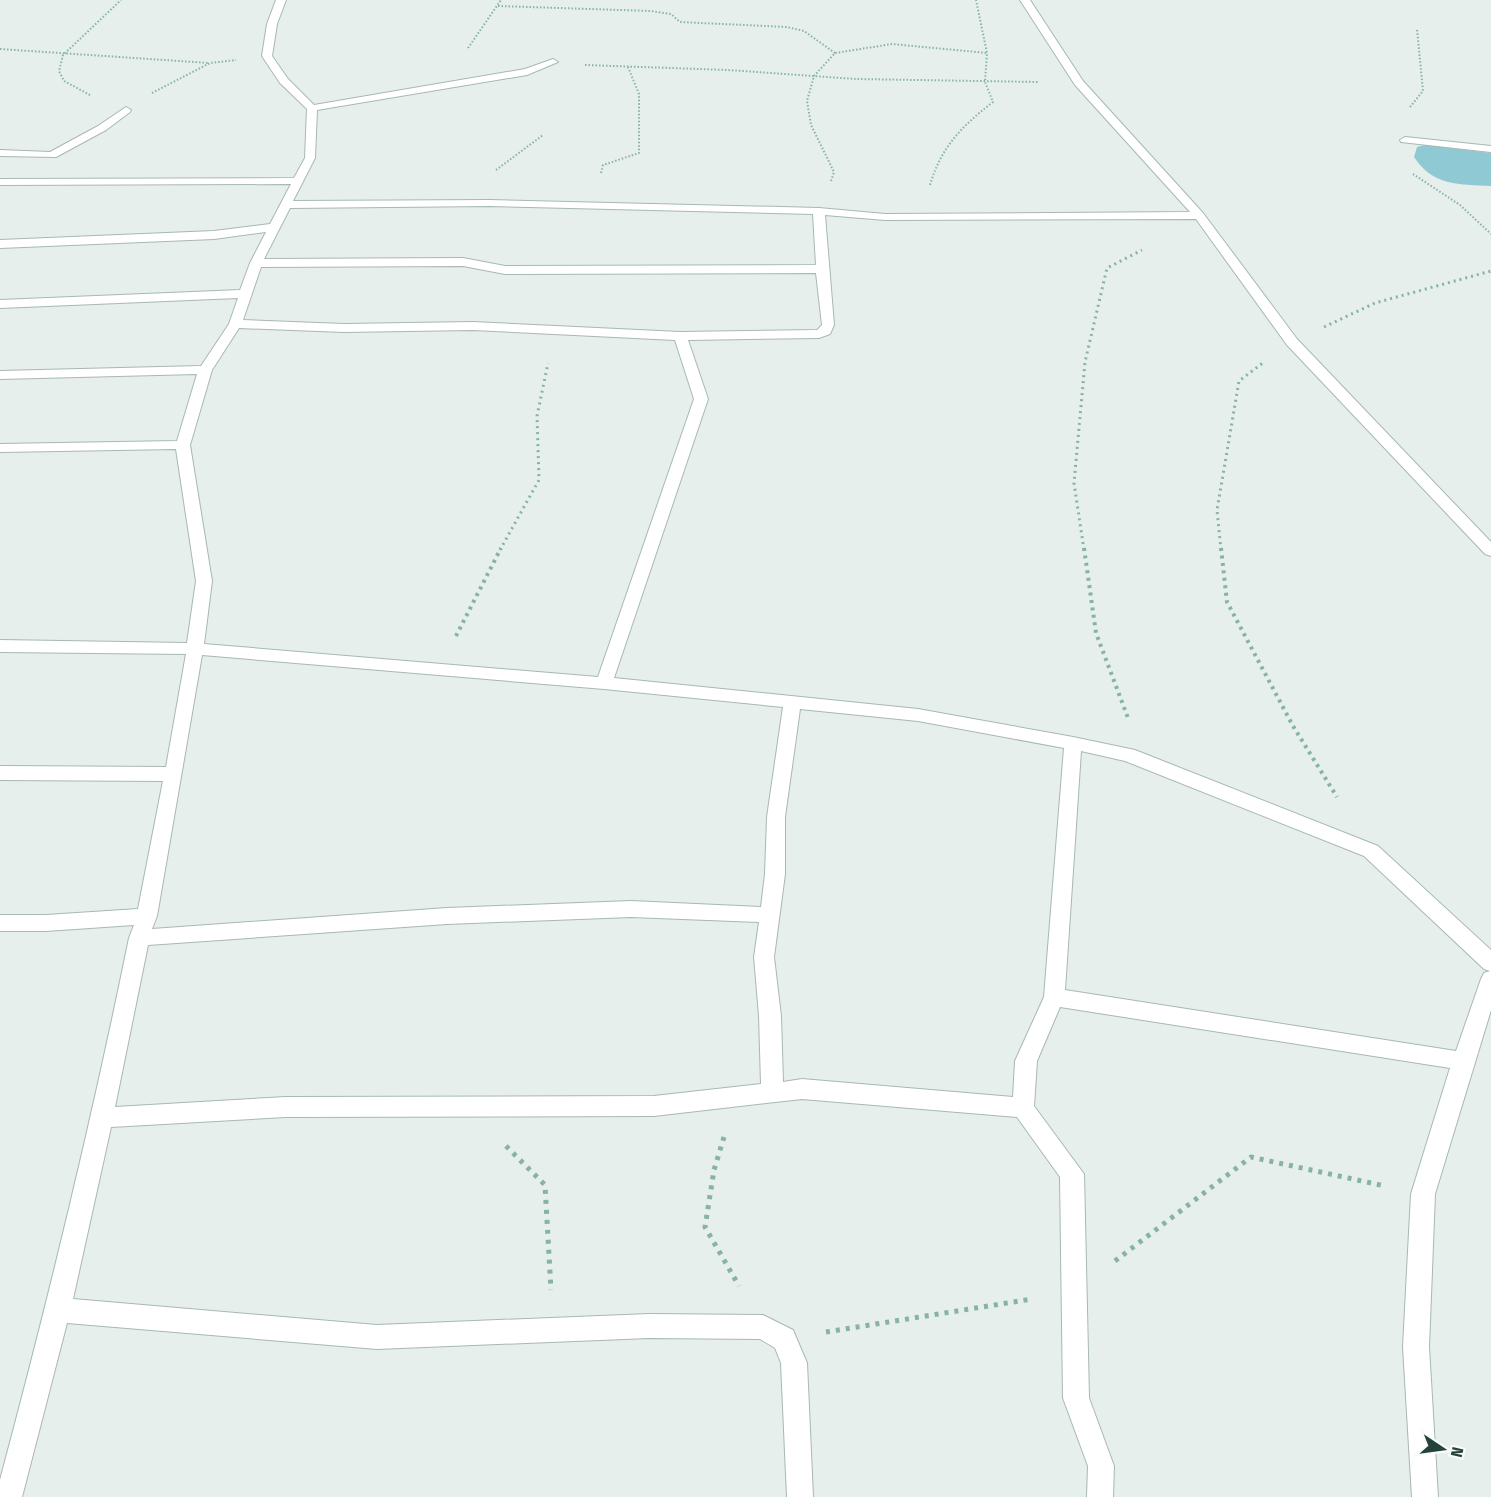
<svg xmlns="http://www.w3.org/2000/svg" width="1491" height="1497" font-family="'Fira Sans Condensed',sans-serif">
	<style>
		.water { fill: #8ec9d4 }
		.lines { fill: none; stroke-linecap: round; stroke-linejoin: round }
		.minor-casing { stroke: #a8b8b2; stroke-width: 2 }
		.path-far3 { stroke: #86b3a5; stroke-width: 2; stroke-dasharray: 1.5 2; stroke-linecap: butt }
		.path-far2 { stroke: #86b3a5; stroke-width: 3; stroke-dasharray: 2 4; stroke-linecap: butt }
		.path-far1 { stroke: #86b3a5; stroke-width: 4; stroke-dasharray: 3 4.5; stroke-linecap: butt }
		.path { stroke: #86b3a5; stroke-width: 5; stroke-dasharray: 4 6; stroke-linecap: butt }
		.minor { fill: #fff; fill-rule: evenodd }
	</style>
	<rect width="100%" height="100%" fill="#e6efeb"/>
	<path class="water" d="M1425,145L1491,153V186C1459,184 1434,187 1414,157L1417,147Z"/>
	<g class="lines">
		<g class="minor-casing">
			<g id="minor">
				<path d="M276,0H286L277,24L272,56L288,79L314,105L525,69L553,59L558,62L527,75L317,110L315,158L293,201L490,200L819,208L885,214L1190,212L1075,85L1020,0H1030L1083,81L1203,213L1297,339L1491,542V556L1485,554L1287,345L1196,219L885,220L825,215L834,325L830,334L819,338L688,340L708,399L614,678L918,709L1073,737L1135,750L1378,846L1491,950V1010L1435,1194L1429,1347L1438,1497H1412L1403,1347L1411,1194L1450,1068L1060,1007L1037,1061L1034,1106L1084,1174L1089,1398L1114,1466L1113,1497H1087L1088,1466L1063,1398L1060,1177L1017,1117L802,1099L654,1116L286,1117L111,1127L73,1299L377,1325L649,1314L763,1315L793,1330L807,1363L813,1497H787L781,1363L775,1348L760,1339L649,1338L377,1349L67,1323L22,1497H0V1480C48,1301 92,1120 129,938L134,925L46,931H0V915H46L138,909L163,781L0,780V766L166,767L186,654L0,652V640L187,643L196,581L176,449L0,452V444L177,441L197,374L0,379V371L201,366L229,324L238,298L0,308V300L240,290L250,263L266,232L214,239L0,248V240L214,231L270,224L291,184L0,185V179L294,178L305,158L307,109L280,83L262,56L267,24ZM490,206L813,214L816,265L505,266L463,258L264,259L290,208ZM463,266L505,274L816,273L822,325L817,330L680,332L473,322L344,324L243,320L261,267ZM239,328L344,332L473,330L675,340L694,399L598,677L204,644L212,581L190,445L212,370ZM202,655L604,689L783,707L767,817L765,874L761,907L631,901L447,908L152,929L157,916ZM800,709L918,721L1064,748L1044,997L1015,1061L1013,1097L802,1079L783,1082L781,1016L774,957L785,874V817ZM1081,751L1125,761L1364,856L1484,969L1490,971L1484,973L1481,979L1456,1051L1065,990ZM631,917L759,922L754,957L759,1016L761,1084L654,1096L286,1097L115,1107L148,945L447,924Z"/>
				<path d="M126,107L131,110L130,112L106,130L56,157L0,156V150L50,152L98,126Z"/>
				<path d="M1405,137L1491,146V152L1401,142L1400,140Z"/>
			</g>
		</g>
		<g class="path-far3">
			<path d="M498,6L651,11L671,14L680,22L787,27L804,31L835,53"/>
			<path d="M468,48L501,0"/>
			<path d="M0,49L209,63"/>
			<path d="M585,65L728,70L856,79L1039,82"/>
			<path d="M152,93L210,63L236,60"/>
			<path d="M90,95L64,81L59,71L63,55L121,0"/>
			<path d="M1410,107L1423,91L1417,29"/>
			<path d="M496,170L543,135"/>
			<path d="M601,173L603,165L639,153V94L628,67"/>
			<path d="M1413,174L1460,205L1491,234"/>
			<path d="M831,181L834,172L811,125L807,101L814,76L835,53L892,44L987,53"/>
			<path d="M930,185C941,147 962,126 993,102L985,82L987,53L976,0"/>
		</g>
		<g class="path-far2">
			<path d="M1324,327L1375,303L1491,271"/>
			<path d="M500,550L539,480L537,416L548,363"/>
			<path d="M1084,550L1074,483L1085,362L1107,268L1142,250"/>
			<path d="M1221,550L1217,510L1239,381L1264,362"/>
		</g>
		<g class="path-far1">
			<path d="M1084,548L1096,633L1128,718"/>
			<path d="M1221,548L1227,602L1293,726L1337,797"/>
			<path d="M456,636L501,548"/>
		</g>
		<g class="path">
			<path d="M724,1137L714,1170L705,1227L739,1286"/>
			<path d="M506,1146L545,1185L551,1290"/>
			<path d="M1115,1261L1251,1157L1385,1186"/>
			<path d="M826,1332L1032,1299"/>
		</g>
		<use href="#minor" class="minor"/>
	</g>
	<g transform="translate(1443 1449) rotate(103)" stroke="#f7fbf9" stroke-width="4.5" paint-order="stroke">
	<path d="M0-4.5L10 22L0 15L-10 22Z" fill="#24423a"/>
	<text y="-9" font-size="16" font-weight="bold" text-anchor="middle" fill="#24423a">N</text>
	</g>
</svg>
